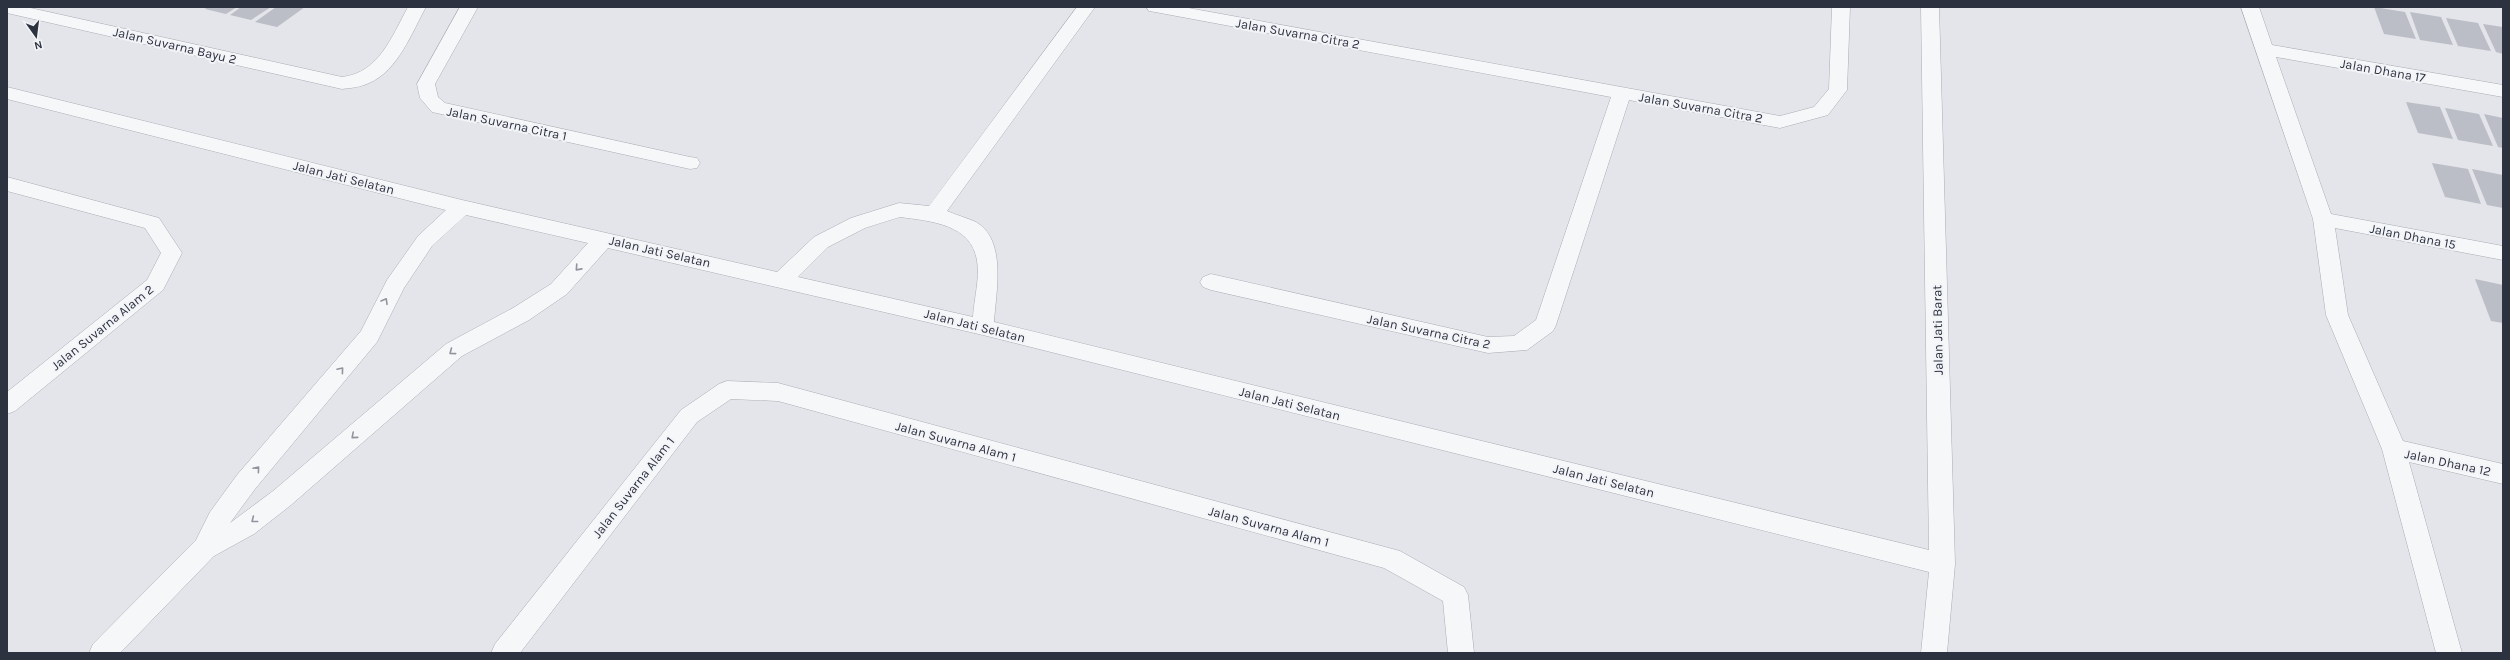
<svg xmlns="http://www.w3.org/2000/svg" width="2510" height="660" font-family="Karla,sans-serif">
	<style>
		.building { fill: #bbbec6 }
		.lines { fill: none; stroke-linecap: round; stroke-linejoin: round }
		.minor-casing { stroke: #a9acb4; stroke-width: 1 }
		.minor { fill: #f6f7f9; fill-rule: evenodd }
		.oneway { stroke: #92949d }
		.labels { text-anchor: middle; stroke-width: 4; stroke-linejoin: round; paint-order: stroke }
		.street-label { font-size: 13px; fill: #2d3241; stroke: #f3f4f7 }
	</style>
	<rect width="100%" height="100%" fill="#e4e5ea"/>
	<g class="building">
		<path d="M207,7H237L226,14L205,9Z"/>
		<path d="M241,7H271L251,20L230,15Z"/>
		<path d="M276,7H305L277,27L255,22Z"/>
		<path d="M2374,7L2405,12L2416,39L2384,34Z"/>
		<path d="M2410,12L2441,17L2453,45L2420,40Z"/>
		<path d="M2446,18L2478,23L2491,51L2458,46Z"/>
		<path d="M2483,24L2503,27V54L2496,52Z"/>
		<path d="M2406,102L2440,107L2453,139L2418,133Z"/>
		<path d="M2445,108L2479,114L2493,146L2458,140Z"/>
		<path d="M2484,114L2503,118V148L2498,147Z"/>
		<path d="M2432,163L2468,169L2481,204L2445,197Z"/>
		<path d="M2472,169L2503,175V208L2487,205Z"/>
		<path d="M2475,279L2503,285V323L2491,321Z"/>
	</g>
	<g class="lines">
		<g class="minor-casing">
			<g id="minor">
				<path d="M7,7H26L342,77C379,73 392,36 408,7H426C412,32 398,71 369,83C361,87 351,88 342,89L7,13Z"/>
				<path d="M460,7H478L435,84L438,97L445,103L690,157L697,158L700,163L697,168L690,169L432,112L420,98L417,84Z"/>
				<path d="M1077,7H1095L947,211C956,215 967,218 976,222C1007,240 996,292 994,322L1929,550L1921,7H1939L1955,564L1947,653H1921L1929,572L983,335L608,248L567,294L529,320L462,356L291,505L254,534L214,556L120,653H89L93,644L196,540L210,512L237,475L361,331L387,280L418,236L446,210L7,99V87L462,200L777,272L814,237L851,218L899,203L929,206ZM466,215L588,243L551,284L513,308L446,344L273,491L230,523L255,489L377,342L404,288L432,246ZM900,217C930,221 972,224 977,261C980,278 974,299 973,317L798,277L828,247L865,228Z"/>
				<path d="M1146,7H1183L1780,116L1814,107L1829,89L1832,7H1850L1847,90L1828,115L1780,128L1629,100L1556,325L1553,331L1527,350L1488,353L1211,290L1203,287L1200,282L1203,277L1211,274L1488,337L1514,336L1536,320L1611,97L1155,12L1149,11Z"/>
				<path d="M2241,7H2259L2272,45L2503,85V97L2276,57L2331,214L2503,246V260L2335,228L2348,315L2403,441L2503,464V484L2409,462L2462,653H2436L2382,449L2326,315L2313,219Z"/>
				<path d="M7,177L159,218L182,253L163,290L15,411L7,414V392L147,280L161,253L145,228L7,191Z"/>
				<path d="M727,381L778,383L1400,551L1464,587L1468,595L1474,653H1448L1443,601L1384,568L778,401L731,399L697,422L520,653H491L495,644L681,410L719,384Z"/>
			</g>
		</g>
		<use href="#minor" class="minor"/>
	</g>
	<defs><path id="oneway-chevron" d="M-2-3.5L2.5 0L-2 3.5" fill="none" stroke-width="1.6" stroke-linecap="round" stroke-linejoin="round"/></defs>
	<g class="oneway">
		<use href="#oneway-chevron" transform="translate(578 268) rotate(132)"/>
		<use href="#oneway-chevron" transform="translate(385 301) rotate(-60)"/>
		<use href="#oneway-chevron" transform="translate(452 352) rotate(143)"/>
		<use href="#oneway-chevron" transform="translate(341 370) rotate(-50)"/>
		<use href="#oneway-chevron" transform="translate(354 436) rotate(139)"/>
		<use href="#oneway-chevron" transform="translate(257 469) rotate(-50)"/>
		<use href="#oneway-chevron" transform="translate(254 520) rotate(142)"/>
	</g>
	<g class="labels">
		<g class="street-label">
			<text transform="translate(1298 33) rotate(10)" y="5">Jalan Suvarna Citra 2</text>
			<text transform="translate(175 45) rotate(13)" y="5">Jalan Suvarna Bayu 2</text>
			<text transform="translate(2383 70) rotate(10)" y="5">Jalan Dhana 17</text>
			<text transform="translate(1701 107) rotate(10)" y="5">Jalan Suvarna Citra 2</text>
			<text transform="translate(507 123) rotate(12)" y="5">Jalan Suvarna Citra 1</text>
			<text transform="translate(344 177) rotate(14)" y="5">Jalan Jati Selatan</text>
			<text transform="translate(2413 236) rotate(11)" y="5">Jalan Dhana 15</text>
			<text transform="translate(660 251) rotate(13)" y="5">Jalan Jati Selatan</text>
			<text transform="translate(975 325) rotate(14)" y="5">Jalan Jati Selatan</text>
			<text transform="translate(102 327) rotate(-39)" y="5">Jalan Suvarna Alam 2</text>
			<text transform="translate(1937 330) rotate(-91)" y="5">Jalan Jati Barat</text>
			<text transform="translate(1429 331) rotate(12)" y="5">Jalan Suvarna Citra 2</text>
			<text transform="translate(1290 403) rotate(14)" y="5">Jalan Jati Selatan</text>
			<text transform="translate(956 441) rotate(15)" y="5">Jalan Suvarna Alam 1</text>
			<text transform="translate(2448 462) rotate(12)" y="5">Jalan Dhana 12</text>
			<text transform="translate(1604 480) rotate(14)" y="5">Jalan Jati Selatan</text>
			<text transform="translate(633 487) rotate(-52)" y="5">Jalan Suvarna Alam 1</text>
			<text transform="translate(1269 526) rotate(15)" y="5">Jalan Suvarna Alam 1</text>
		</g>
	</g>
	<rect width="2510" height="660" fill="none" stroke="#2d3241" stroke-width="16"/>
	<g transform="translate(36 36) rotate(166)" stroke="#f3f4f7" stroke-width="3" paint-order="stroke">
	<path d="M0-3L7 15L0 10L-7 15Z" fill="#2d3241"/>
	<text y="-6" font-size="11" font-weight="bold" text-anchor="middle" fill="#2d3241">N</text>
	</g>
</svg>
